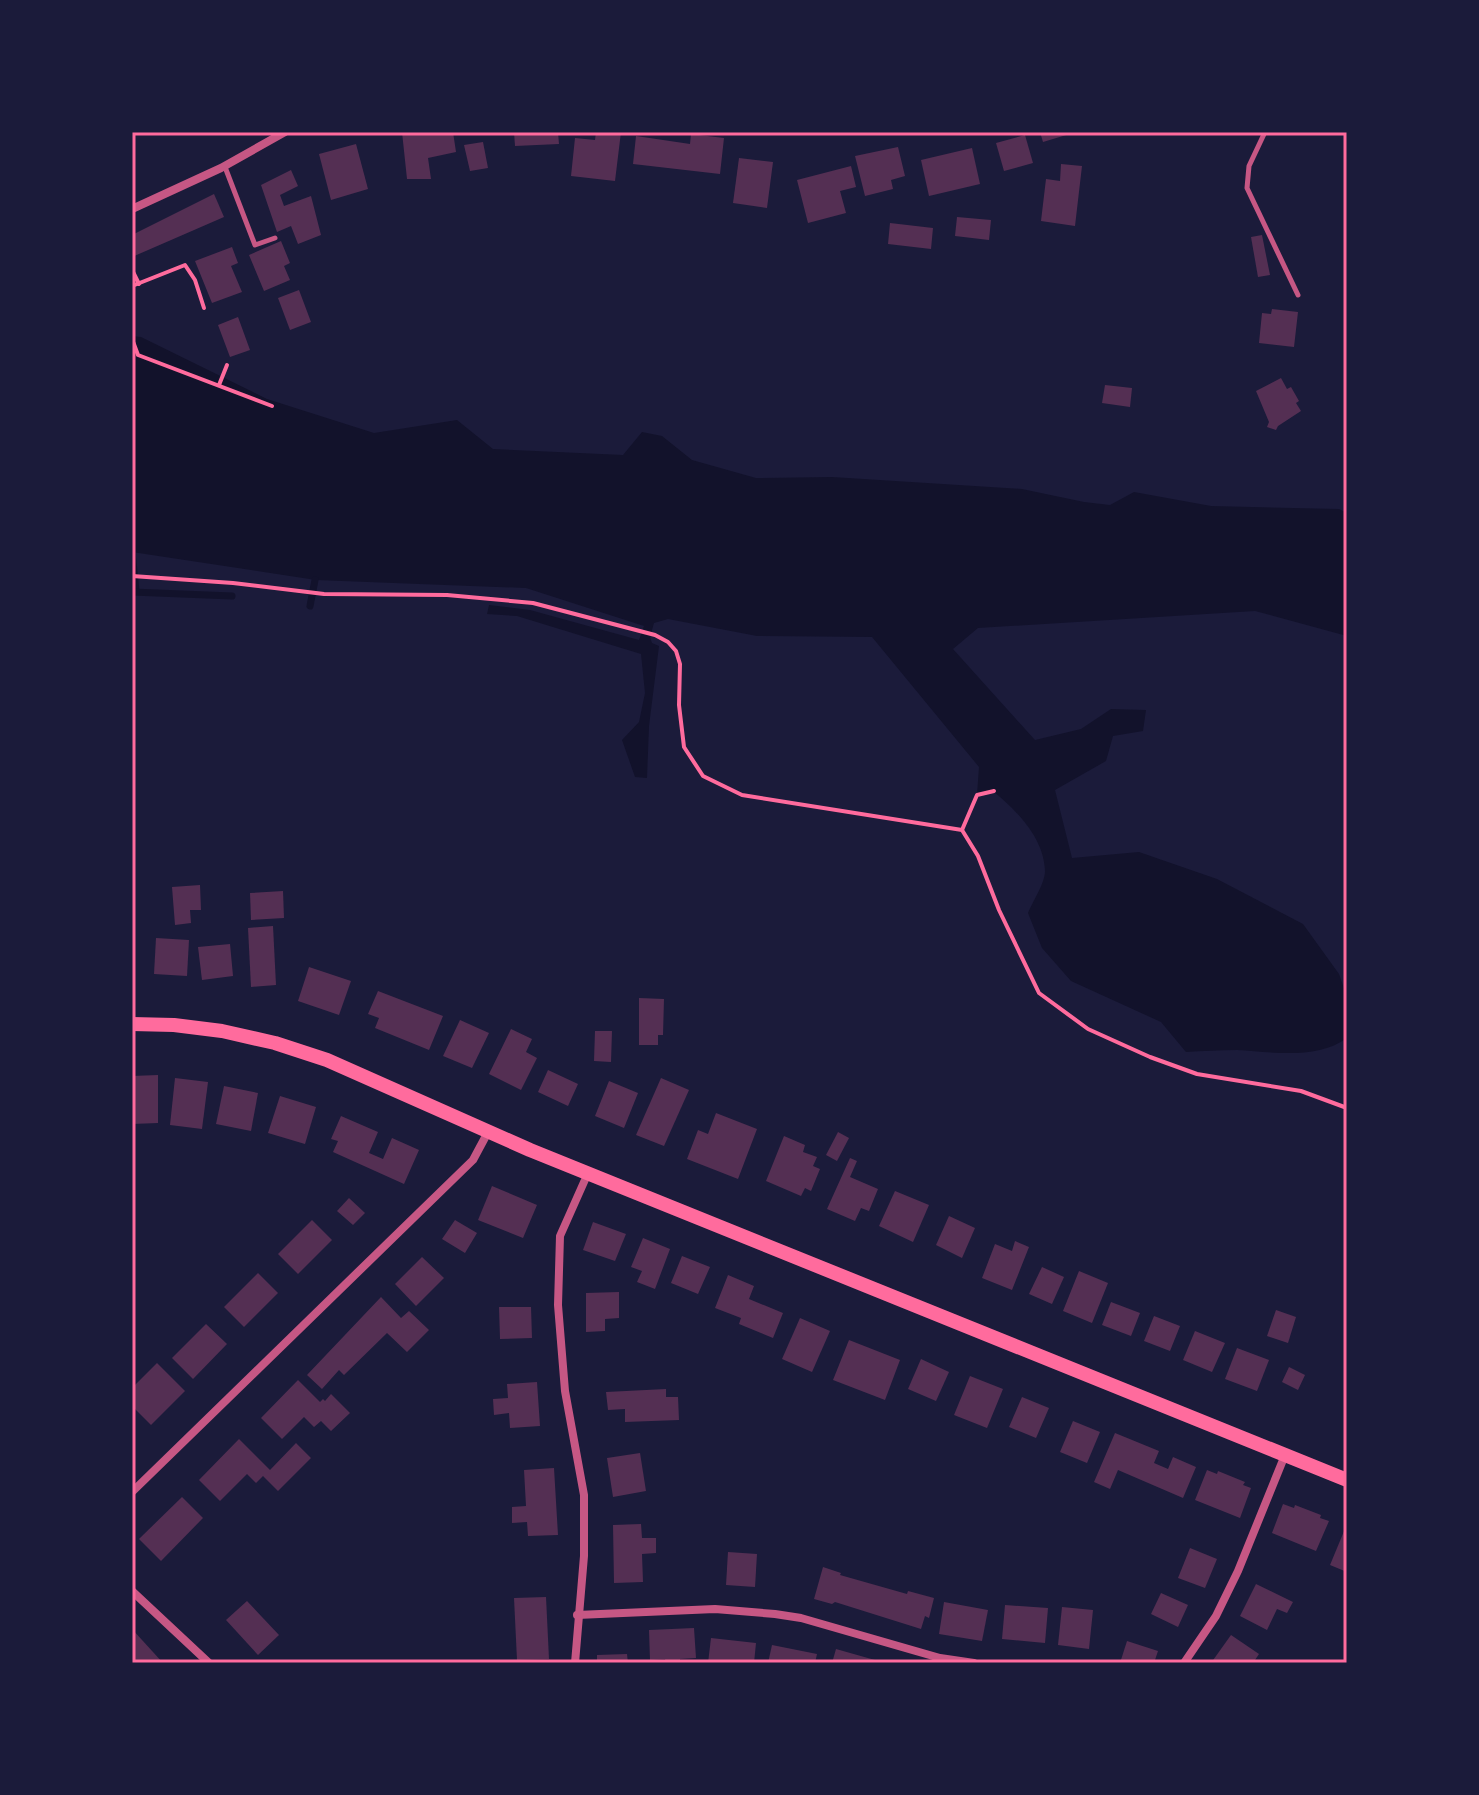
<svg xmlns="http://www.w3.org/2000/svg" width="1479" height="1795" font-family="'Archivo Narrow',sans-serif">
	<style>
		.water { fill: #12122b }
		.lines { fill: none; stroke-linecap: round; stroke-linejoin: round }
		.stream { stroke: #12122b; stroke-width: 7 }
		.building { fill: #542f53 }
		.path { stroke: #ff6b9d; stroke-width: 4 }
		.service { stroke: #c65784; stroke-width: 5 }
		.minor { stroke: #c65784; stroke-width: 8 }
		.secondary { stroke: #ff6b9d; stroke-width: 14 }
		.neatline { fill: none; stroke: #ff6b9d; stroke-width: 3 }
	</style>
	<rect width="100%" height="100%" fill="#1b1b3a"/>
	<path class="water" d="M132,336L141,337L267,399L374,433L457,420L493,449L623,455L642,432L662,436L692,460L756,478L832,477L1022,489L1084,502L1110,505L1134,492L1211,506L1339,509L1347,513V636L1255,611L978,628L953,649L1035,740L1081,729L1111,709L1146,710L1143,731L1113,736L1106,761L1055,790L1072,858L1139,852L1217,879L1303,924L1339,974L1347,997V1038C1317,1060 1272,1052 1237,1050C1220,1050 1203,1051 1186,1052L1161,1022L1071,981L1042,948L1028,913C1033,901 1045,883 1045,871C1044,838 1017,811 994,792L977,795L979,767L872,637L757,636L668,619L654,623L650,637L652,643L659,646L649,726L647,778L635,777L622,740L639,722L645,693L641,654L517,616L487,614L489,605L530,610L639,640L644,626L526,588L316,580L132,552Z"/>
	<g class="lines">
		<g class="stream">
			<path d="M132,552L136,591"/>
			<path d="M132,592L232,596"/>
			<path d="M310,606L315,580"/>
		</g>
	</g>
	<g class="building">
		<path d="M402,132H453L456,152L428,158L431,179H407Z"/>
		<path d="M514,132H558L559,144L515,146Z"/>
		<path d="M596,132H621L615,181L571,176L575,138L595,140Z"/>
		<path d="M1040,132H1073V133L1043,142Z"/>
		<path d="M691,134L724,138L720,174L633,164L636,136L690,144Z"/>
		<path d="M1025,135L1033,163L1004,171L996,143Z"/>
		<path d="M483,142L488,168L470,171L464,145Z"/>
		<path d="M356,144L368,189L331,200L319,154Z"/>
		<path d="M898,147L905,176L891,180L893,189L865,196L855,156Z"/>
		<path d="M972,148L980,184L929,196L921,160Z"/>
		<path d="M739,158L773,162L767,208L733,203Z"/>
		<path d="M1061,164L1082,166L1075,226L1041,221L1046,179L1060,181Z"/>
		<path d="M851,166L856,187L840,191L846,213L808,223L797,180Z"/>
		<path d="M291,170L298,186L280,195L284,206L311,196L321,235L298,244L291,226L277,232L261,185Z"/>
		<path d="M214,194L224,217L132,257V235Z"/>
		<path d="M957,217L991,220L989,240L955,236Z"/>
		<path d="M890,223L933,228L931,249L888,244Z"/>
		<path d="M1262,235L1270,275L1258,277L1251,237Z"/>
		<path d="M281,241L290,263L284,266L290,280L264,291L249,255Z"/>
		<path d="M232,247L238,263L231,266L242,292L212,303L195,261Z"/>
		<path d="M299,290L311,322L290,330L278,298Z"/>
		<path d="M1272,309L1298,312L1294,347L1259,343L1262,313L1271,314Z"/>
		<path d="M238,317L250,350L230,357L218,325Z"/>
		<path d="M1281,378L1287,389L1291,387L1299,401L1296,403L1301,411L1278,426L1276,430L1267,427L1269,422L1256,391Z"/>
		<path d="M1105,385L1132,388L1130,407L1102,403Z"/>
		<path d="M200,885L201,910H190L191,923L175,925L172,887Z"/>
		<path d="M283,891L284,918L251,920L250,893Z"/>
		<path d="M273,926L276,985L251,987L248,928Z"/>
		<path d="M156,938L189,940L187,976L154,974Z"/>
		<path d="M230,944L233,976L202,980L198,947Z"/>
		<path d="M309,967L351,981L339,1015L298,1001Z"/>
		<path d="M378,991L443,1016L429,1050L375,1028L379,1018L368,1014Z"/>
		<path d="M639,998L664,999L663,1035H658V1045H639Z"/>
		<path d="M460,1020L489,1033L472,1068L443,1056Z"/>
		<path d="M511,1029L532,1039L526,1052L537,1058L521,1090L489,1074Z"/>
		<path d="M595,1031H612L611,1062L594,1061Z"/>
		<path d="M548,1070L578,1084L568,1106L538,1092Z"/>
		<path d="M158,1075V1123L132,1124V1076Z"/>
		<path d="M175,1078L208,1082L202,1129L170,1125Z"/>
		<path d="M661,1078L689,1090L664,1146L636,1135Z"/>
		<path d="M609,1081L638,1093L624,1128L595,1116Z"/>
		<path d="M224,1086L258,1093L251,1131L216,1124Z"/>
		<path d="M280,1096L316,1107L305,1144L268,1133Z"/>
		<path d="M716,1113L757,1129L738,1179L687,1159L698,1130L708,1134Z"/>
		<path d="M341,1116L378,1132L369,1153L383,1159L392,1138L419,1150L404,1184L333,1152L338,1141L331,1139Z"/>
		<path d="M838,1132L849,1138L837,1161L826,1155Z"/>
		<path d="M784,1136L805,1145L803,1152L817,1157L813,1166L820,1169L811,1191L805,1188L801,1196L766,1181Z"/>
		<path d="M850,1158L857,1161L850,1177L878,1189L869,1211L861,1208L855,1221L827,1209Z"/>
		<path d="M492,1186L537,1205L523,1238L478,1220Z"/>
		<path d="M895,1191L929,1205L913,1242L879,1226Z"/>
		<path d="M349,1198L365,1213L353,1225L337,1211Z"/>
		<path d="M949,1216L975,1228L962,1258L936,1245Z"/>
		<path d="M312,1220L332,1240L298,1274L278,1254Z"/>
		<path d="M455,1220L477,1233L465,1253L442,1239Z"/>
		<path d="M593,1222L626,1234L615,1261L583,1250Z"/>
		<path d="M643,1238L670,1249L655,1289L637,1282L642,1271L631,1267Z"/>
		<path d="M1015,1241L1029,1247L1012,1290L982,1278L995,1244L1012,1251Z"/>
		<path d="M682,1256L710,1267L698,1294L671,1283Z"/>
		<path d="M422,1257L444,1278L416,1306L395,1284Z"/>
		<path d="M1042,1267L1064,1277L1052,1304L1029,1294Z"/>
		<path d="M1079,1271L1108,1283L1092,1323L1063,1311Z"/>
		<path d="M258,1273L278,1293L244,1327L224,1307Z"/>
		<path d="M728,1275L754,1286L749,1299L783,1313L773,1338L739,1324L741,1318L715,1308Z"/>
		<path d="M619,1292V1318L605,1319V1331L586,1332V1293Z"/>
		<path d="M381,1297L401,1318L409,1311L429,1330L407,1352L387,1333L344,1375L339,1370L322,1389L307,1375Z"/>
		<path d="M1111,1302L1140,1313L1131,1336L1102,1325Z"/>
		<path d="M499,1307H531L532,1338L500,1339Z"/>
		<path d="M1276,1310L1296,1317L1288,1343L1267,1336Z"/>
		<path d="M1154,1316L1180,1326L1170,1351L1144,1341Z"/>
		<path d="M800,1318L830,1331L812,1372L782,1359Z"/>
		<path d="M206,1324L227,1344L193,1379L172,1358Z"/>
		<path d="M1195,1331L1225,1343L1212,1372L1183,1360Z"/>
		<path d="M849,1340L900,1360L885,1400L833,1380Z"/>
		<path d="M1237,1348L1269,1360L1257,1391L1225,1379Z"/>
		<path d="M921,1359L949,1372L936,1401L908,1389Z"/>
		<path d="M157,1363L185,1391L151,1425L132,1406V1388Z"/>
		<path d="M1289,1367L1305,1375L1298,1390L1282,1382Z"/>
		<path d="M970,1376L1003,1389L987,1428L954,1415Z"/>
		<path d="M298,1380L320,1402L323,1399L325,1401L331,1394L350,1413L331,1431L321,1421L314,1427L304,1417L282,1439L261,1418Z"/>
		<path d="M537,1382L540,1426L510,1428L509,1413L494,1415L493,1399L508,1398L507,1384Z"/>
		<path d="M666,1389V1397H678L679,1420L625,1422V1409L608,1410L606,1392Z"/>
		<path d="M1022,1397L1049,1408L1036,1438L1009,1427Z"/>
		<path d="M1073,1421L1100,1432L1087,1463L1060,1452Z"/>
		<path d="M1115,1433L1159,1451L1154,1463L1168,1469L1173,1457L1196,1467L1183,1498L1118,1470L1110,1489L1094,1482Z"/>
		<path d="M239,1439L270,1470L296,1443L311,1458L278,1491L263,1476L256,1483L247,1474L220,1501L199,1480Z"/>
		<path d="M640,1453L646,1491L613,1497L607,1458Z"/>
		<path d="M554,1468L558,1535L528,1536L527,1522L512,1523V1507L526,1506L524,1470Z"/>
		<path d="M1207,1470L1217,1474L1218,1471L1245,1482L1243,1485L1251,1488L1240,1518L1195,1500Z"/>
		<path d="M182,1497L203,1518L161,1561L139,1539Z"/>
		<path d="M1283,1504L1294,1508L1295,1505L1321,1515L1320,1518L1329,1521L1316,1551L1272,1533Z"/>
		<path d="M641,1524L642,1538H656V1553L642,1554L643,1582L614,1583L613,1525Z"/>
		<path d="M1347,1524V1572L1330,1565Z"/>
		<path d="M1190,1548L1217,1559L1205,1588L1178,1578Z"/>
		<path d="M728,1552L757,1554L755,1587L726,1585Z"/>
		<path d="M823,1567L841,1573L840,1575L907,1594L908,1591L934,1598L929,1618L925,1616L921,1629L835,1602L832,1604L814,1599Z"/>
		<path d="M1256,1584L1293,1602L1287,1613L1277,1609L1267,1630L1240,1616Z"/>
		<path d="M1161,1593L1188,1605L1178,1627L1151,1614Z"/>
		<path d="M546,1597L549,1659L517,1660L514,1598Z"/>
		<path d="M247,1601L279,1635L258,1655L226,1620Z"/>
		<path d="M944,1602L988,1610L982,1641L939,1634Z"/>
		<path d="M1005,1605L1048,1608L1045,1643L1002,1639Z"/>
		<path d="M1062,1607L1093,1610L1089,1649L1058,1645Z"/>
		<path d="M694,1628L696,1658L680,1659V1663H666L665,1659L650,1660L649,1630Z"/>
		<path d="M132,1629L163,1663H132Z"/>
		<path d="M1231,1635L1259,1654L1253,1663H1211Z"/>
		<path d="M711,1638L756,1643L754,1663H708Z"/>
		<path d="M1127,1641L1158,1651L1154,1663H1120Z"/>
		<path d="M772,1645L817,1654L815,1663H768Z"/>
		<path d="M836,1649L882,1662L881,1663H832Z"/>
		<path d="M627,1654L628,1663H597V1655Z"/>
	</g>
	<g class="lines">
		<g class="path">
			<path d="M132,270L139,284"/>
			<path d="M132,286L185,265L195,280L204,308"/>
			<path d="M132,339L138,355L272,406"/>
			<path d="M219,385L227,365"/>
			<path d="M132,576L233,583L324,594L447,595L533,603L655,635L668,642L676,651L680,664L679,705L684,747L703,776L742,795L962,830L978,856L999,910L1039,993L1088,1029L1150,1057L1197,1074L1301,1091L1347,1108"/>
			<path d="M962,830L977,795L994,791"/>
		</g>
		<g class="service">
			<path d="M1265,132L1249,166L1247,188L1298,295"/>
			<path d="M225,167L255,245L275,238"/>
		</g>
		<g class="minor">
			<path d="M132,209L221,168L285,132"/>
			<path d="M132,1492L473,1160L488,1132"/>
			<path d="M132,1591L209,1663"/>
			<path d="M577,1615L715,1609L775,1614L801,1618L940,1658L974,1663"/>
			<path d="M575,1663L584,1556V1495L565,1391L558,1305L560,1236L588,1173"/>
			<path d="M1184,1663L1216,1616L1238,1571L1285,1455"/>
		</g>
		<path class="secondary" d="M132,1024L174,1025L222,1031L275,1043L327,1060L530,1150L1347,1480"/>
	</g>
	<rect width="1479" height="1795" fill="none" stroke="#1b1b3a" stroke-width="268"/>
	<rect x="134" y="134" width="1211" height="1527" class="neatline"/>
</svg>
